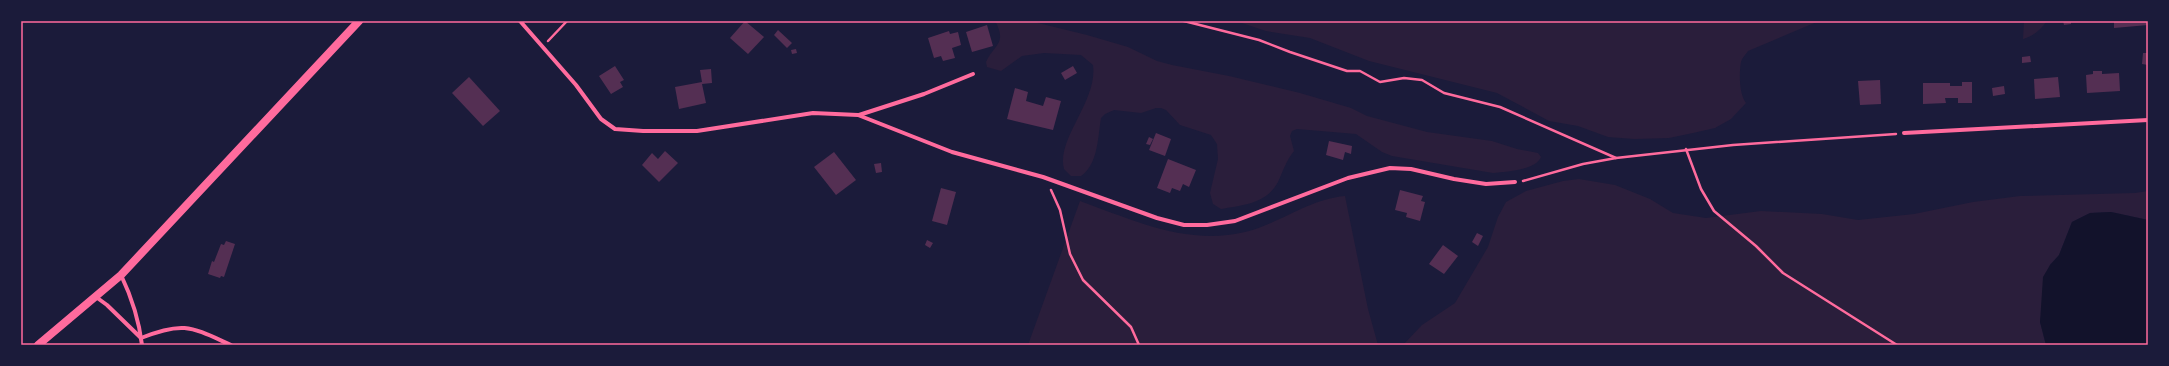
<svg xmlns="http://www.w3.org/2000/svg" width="2169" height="366" font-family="'Nunito Sans',sans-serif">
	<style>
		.green { fill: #2a1e3b }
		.water { fill: #12122b }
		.building { fill: #542f53 }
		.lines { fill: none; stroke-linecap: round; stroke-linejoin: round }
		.path { stroke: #ff6b9d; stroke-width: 2.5 }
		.minor { stroke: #ff6b9d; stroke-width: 4 }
		.secondary { stroke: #ff6b9d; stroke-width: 8 }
		.neatline { fill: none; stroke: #ff6b9d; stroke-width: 1.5 }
	</style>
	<rect width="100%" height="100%" fill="#1b1b3a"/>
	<g class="green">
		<path d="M995,21H1030L1087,35L1128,47L1157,61L1172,65L1229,76L1300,93L1351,108L1367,116L1427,132L1492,141L1517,149L1538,153L1541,157C1536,170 1506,172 1493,173L1392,156L1382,152L1356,134L1297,129L1292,131L1290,136L1294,151C1286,161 1283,171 1278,182C1266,204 1243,205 1221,209L1213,204L1210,193L1218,159L1217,144L1211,135L1180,125L1166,110L1161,108H1156L1141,113L1114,110L1105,114L1101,118C1098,136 1098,165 1081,176H1071L1064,169C1056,139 1098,101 1093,65L1081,55L1044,53L1022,56L1001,71L987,67L986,62C993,45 1008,44 995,21Z"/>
		<path d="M1236,21H1819L1748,51C1746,54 1742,58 1741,62C1739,73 1739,94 1746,103L1731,119L1715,128L1693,133L1669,138L1635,139L1608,137L1578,126L1549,121L1497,93L1369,61L1310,38L1266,31Z"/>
		<path d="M2024,21H2047C2040,30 2034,36 2023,39Z"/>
		<path d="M1579,179L1615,185L1650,199L1673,213L1706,218L1761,211L1822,214L1858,220L1914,214L1973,202L2020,196L2135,193L2148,191V220L2111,212L2090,213L2072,222L2059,255L2050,265L2040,322L2046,345H1403L1422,325L1455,303L1488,247L1498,217L1506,202L1526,191L1563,181Z"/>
		<path d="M1345,196L1368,309L1378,345H1028L1080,201C1133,220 1187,246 1245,232C1279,224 1309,199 1345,196Z"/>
	</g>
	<path class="water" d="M2111,212L2148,220V345H2046L2040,322L2043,277L2050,265L2059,255L2072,222L2090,213Z"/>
	<g class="building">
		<path d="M745,21L764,37L748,54L730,38Z"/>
		<path d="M2063,21H2071V24L2064,25Z"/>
		<path d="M2114,21H2148V25L2114,28Z"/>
		<path d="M987,25L993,46L972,52L966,32Z"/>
		<path d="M778,30L792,43L787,48L774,35Z"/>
		<path d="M949,31L950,34L958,32L961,45L952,48L955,58L943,61L941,56L934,58L928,38Z"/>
		<path d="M796,49L797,53L792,54L791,50Z"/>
		<path d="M2143,53H2148V65L2142,64Z"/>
		<path d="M2030,56L2031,62L2022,63V57Z"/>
		<path d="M615,66L624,80L620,82L623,87L611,94L599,76Z"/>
		<path d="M1073,66L1077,73L1065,80L1061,73Z"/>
		<path d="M711,69L712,83L702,84L706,103L679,109L675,87L702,82L700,70Z"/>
		<path d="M2093,71H2102V74L2119,73L2120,91L2087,93L2086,75L2093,74Z"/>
		<path d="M469,77L500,111L483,126L452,93Z"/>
		<path d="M2058,77L2060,97L2035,99L2034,79Z"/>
		<path d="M1880,80L1881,104L1860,105L1858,81Z"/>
		<path d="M1962,82H1972V103H1958V98H1945L1946,103L1923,104V83H1950V86H1962Z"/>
		<path d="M2004,86L2005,94L1993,96L1992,88Z"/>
		<path d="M1015,88L1028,92L1026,101L1043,106L1046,97L1061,101L1053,130L1007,119Z"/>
		<path d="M1156,133L1171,139L1165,156L1149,150Z"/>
		<path d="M1149,137L1153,139L1150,145L1146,144Z"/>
		<path d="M1329,141L1352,146L1351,154L1345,152L1343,160L1326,155Z"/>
		<path d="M665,151L678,163L659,182L642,165L652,153L658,159Z"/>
		<path d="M834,152L856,180L836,195L814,167Z"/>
		<path d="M1168,159L1196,170L1189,187L1183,184L1180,191L1172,188L1170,193L1157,188Z"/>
		<path d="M881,163L882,172L876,173L874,164Z"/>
		<path d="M941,188L956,192L947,225L932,221Z"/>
		<path d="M1400,190L1423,196L1421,201L1425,202L1420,221L1406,217L1407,213L1395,210Z"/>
		<path d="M1477,233L1483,236L1478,246L1472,242Z"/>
		<path d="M927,240L933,243L930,248L925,245Z"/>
		<path d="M226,241L235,244L224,277L221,276L220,278L208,274L212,261L214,262L221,244L224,245Z"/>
		<path d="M1443,245L1458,256L1444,274L1429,264Z"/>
	</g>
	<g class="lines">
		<g class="path">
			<path d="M1184,21L1259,40L1290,52L1347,71H1360L1380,82L1404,78L1422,80L1444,93L1500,107L1616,158"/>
			<path d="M548,41L567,21"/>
			<path d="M1686,149L1701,189L1714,211L1756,246L1783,273L1897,345"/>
			<path d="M1523,181L1583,164L1616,158L1733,145L1896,134"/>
			<path d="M1051,190L1060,210L1070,254L1083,280L1131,327L1139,345"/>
		</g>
		<g class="minor">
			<path d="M520,21L576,85L601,119L615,129L643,131H697L813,113L858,115L952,152L1043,177L1157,218L1184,225H1207L1235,221L1348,178L1390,168L1411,169L1454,179L1486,184L1515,182"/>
			<path d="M859,115L924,94L973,74"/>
			<path d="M1904,133L2148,120"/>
			<path d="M121,275C132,298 139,320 142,345"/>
			<path d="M96,297L107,305L141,338"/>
			<path d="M141,338C184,321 191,327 231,345"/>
		</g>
		<path class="secondary" d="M38,345L121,275L359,21"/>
	</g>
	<rect width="2169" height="366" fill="none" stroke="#1b1b3a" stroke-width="44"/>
	<rect x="22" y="22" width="2125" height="322" class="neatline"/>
</svg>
